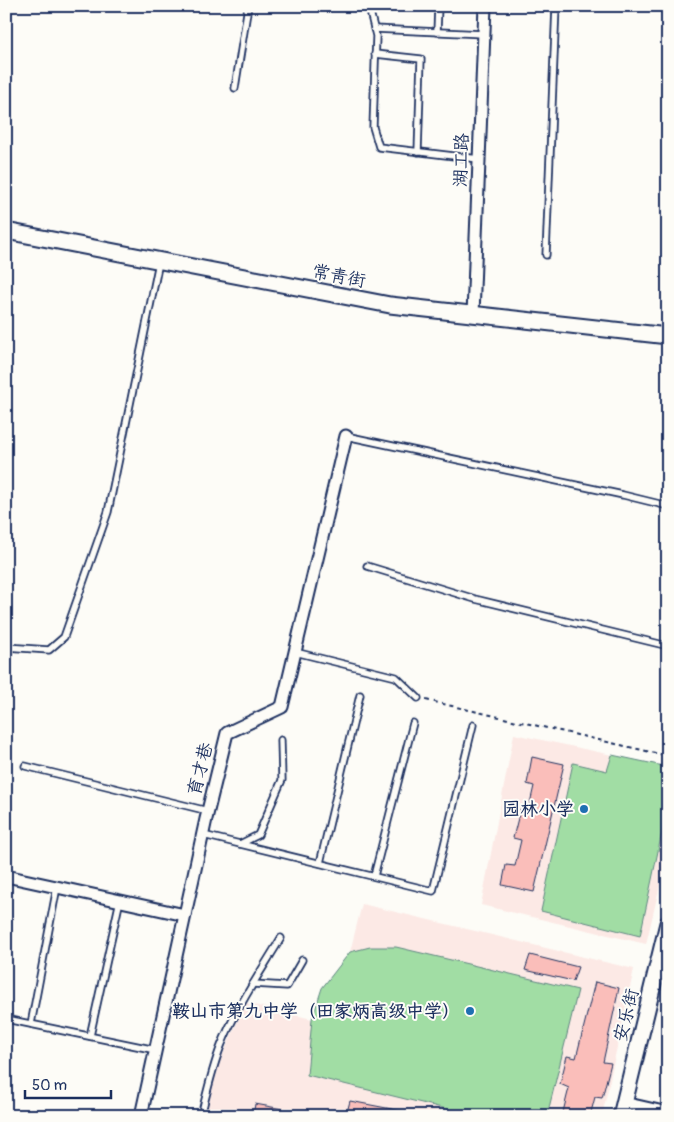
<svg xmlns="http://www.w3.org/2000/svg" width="674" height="1122" font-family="Pangolin,'LXGW WenKai TC',sans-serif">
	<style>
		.built { fill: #fce9e5 }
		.green { fill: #a1dda4; stroke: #5e8681 }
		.building { fill: #fabeba; stroke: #1b2f5e }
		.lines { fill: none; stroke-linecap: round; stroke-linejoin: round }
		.service-casing { stroke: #1b2f5e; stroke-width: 9 }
		.minor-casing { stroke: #1b2f5e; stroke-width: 15 }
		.tertiary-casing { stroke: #1b2f5e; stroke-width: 19 }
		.path { stroke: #1b2f5e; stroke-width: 2; stroke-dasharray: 4 4; stroke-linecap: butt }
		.service { stroke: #fdfcf7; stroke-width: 5.5 }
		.minor { stroke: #fdfcf7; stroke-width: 11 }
		.tertiary { stroke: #fdfcf7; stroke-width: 15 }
		.poi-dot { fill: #1f6fb2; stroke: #fdfcf7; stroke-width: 2 }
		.labels { text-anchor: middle; stroke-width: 4; stroke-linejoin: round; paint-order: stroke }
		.street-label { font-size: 18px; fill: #1b2f5e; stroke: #fdfcf7 }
		.poi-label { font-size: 18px; font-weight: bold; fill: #1b2f5e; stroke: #fdfcf7; text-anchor: end }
	</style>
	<rect width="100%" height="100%" fill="#fdfcf7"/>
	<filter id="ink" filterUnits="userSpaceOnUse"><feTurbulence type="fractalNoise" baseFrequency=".02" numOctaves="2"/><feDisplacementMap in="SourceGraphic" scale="10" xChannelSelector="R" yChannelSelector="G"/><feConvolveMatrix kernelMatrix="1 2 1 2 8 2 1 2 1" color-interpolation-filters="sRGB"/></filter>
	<g filter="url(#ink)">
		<g class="built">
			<path d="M514,734L668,767V851L646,944L481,905Z"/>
			<path d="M362,904L634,969L602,1116H205L218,1065L246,1003L312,1019L322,988L350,952Z"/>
		</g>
		<g class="green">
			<path d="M612,755L668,767V804L640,936L541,911L573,763L607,771Z"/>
			<path d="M370,947H396L578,990L547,1116H475L307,1075L312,1019L322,988L350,952Z"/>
		</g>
		<g class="building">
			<path d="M532,757L564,764L534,892L502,885L506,865L515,866L521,840L513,838L520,810L528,812L534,786L527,784Z"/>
			<path d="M530,955L578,967L573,981L525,970Z"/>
			<path d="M595,982L619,988L603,1062L611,1063L602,1098L595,1097L590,1116H562L569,1088L560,1084L567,1056L576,1058Z"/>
			<path d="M350,1101L402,1111V1116H346Z"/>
			<path d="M255,1104L294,1111L293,1116H253Z"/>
		</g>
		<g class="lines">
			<g class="service-casing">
				<g id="service">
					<path d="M371,6V16L376,36L373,127L379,147L479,159"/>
					<path d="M374,29L484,34"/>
					<path d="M437,32L438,6"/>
					<path d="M375,54L421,59L418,152"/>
					<path d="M235,88L248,6"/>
					<path d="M546,255L556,6"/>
					<path d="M346,436L623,495L668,506"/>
					<path d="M367,566L475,599L668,646"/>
					<path d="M6,647L49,650L64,637L108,512L159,262"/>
					<path d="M295,652L396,677L418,698"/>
					<path d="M6,686L9,647"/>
					<path d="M25,766L208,811"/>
					<path d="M203,835L433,891L473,725"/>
					<path d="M240,844L258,835L282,780L281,740"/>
					<path d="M320,863L360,695"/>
					<path d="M374,876L413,723"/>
					<path d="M253,984L287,986L302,960"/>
					<path d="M6,1019L156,1050"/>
					<path d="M31,1024L57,887"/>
					<path d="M90,1036L120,900"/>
					<path d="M201,1116C207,1092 212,1069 221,1046C236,1008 260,973 281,938"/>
				</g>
			</g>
			<g class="minor-casing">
				<g id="minor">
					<path d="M473,315L485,6"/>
					<path d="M6,876L185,915"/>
					<path d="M624,1103L668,1113"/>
					<path d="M141,1116L206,819L227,733L282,707L346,436"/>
				</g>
			</g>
			<g class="tertiary-casing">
				<g id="tertiary">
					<path d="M6,231L390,305L668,336"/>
					<path d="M621,1116L668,923"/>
				</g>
			</g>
			<path class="path" d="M426,700L668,756"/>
			<use href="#service" class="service"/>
			<use href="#minor" class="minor"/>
			<use href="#tertiary" class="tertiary"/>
		</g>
	</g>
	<g class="poi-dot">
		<circle cx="584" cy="809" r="5"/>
		<circle cx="470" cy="1011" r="5"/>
	</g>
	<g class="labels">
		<g class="street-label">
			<text transform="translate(461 160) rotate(-88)" y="6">湖工路</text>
			<text transform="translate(339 276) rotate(11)" y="6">常青街</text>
			<text transform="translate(200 769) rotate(-76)" y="6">育才巷</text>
			<text transform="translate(626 1015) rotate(-76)" y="6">安乐街</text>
		</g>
		<g class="poi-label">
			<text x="574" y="815">园林小学</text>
			<text x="460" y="1017">鞍山市第九中学（田家炳高级中学）</text>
		</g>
	</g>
	<rect width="674" height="1122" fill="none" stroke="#fdfcf7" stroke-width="25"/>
	<rect x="12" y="12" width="649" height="1097" fill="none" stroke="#1b2f5e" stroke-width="2" filter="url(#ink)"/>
	<path d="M25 1090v8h86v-8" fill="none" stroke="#1b2f5e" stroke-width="2.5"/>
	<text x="32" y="1090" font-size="15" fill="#1b2f5e" stroke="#fdfcf7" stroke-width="4" paint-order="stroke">50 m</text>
</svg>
